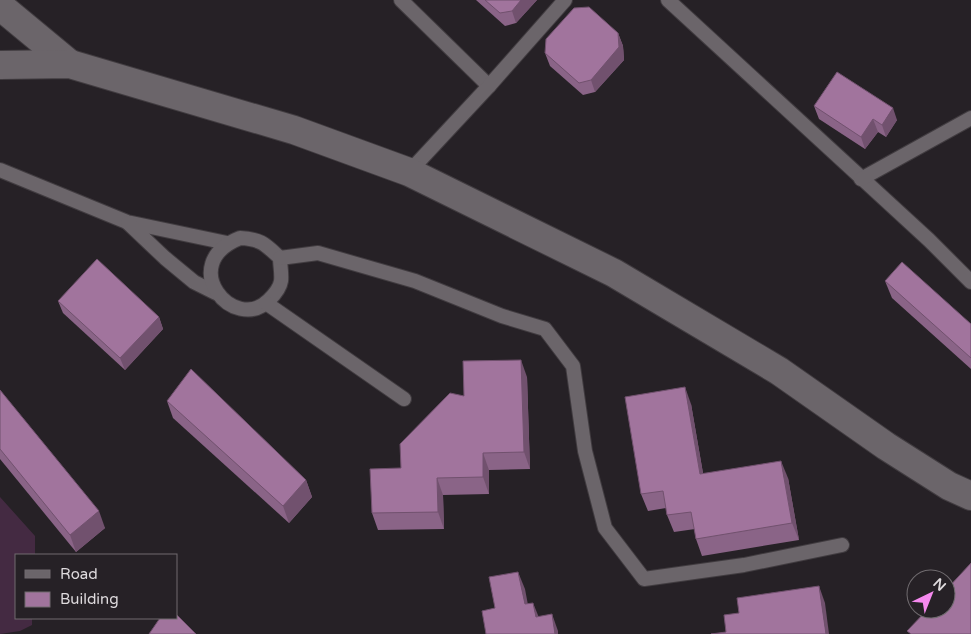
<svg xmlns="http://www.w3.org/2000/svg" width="971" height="634" font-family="'Varela Round',sans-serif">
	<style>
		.green { fill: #442a42 }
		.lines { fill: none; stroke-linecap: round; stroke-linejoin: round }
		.service-casing { stroke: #413c40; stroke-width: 16 }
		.minor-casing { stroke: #413c40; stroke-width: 30 }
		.service { stroke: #6b656a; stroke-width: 14 }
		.minor { stroke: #6b656a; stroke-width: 28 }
		.wall { fill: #8a6487 }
		.shaded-wall { fill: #71516e }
		.building { fill: #a1749d; stroke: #71516e }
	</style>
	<rect width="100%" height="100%" fill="#262126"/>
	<path class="green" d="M0,497L35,536V555H16V618H32V625L20,631L0,634Z"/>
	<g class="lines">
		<g class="service-casing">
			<g id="service">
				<path d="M401,0L489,86"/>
				<path d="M668,0L929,240L971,282"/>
				<path d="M0,170L127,222L227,243"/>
				<path d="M409,172L489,86L565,0"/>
				<path d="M861,179L971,118"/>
				<path d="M128,223L165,258L194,282L216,293"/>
				<path d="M240,238C261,239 265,244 280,258C280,265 282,274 281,281C280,288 274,295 269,300C234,335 175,264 240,238Z"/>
				<path d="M280,258L318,253L415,281L502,316L545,329L573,366L585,451L605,528L644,579L744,565L842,545"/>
				<path d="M266,303L404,399"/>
			</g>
		</g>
		<g class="minor-casing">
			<g id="minor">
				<path d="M0,6L70,64"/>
				<path d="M0,65L70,64L294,130L409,172L614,273L779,371L886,446L949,486L971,496"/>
			</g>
		</g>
		<use href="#service" class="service"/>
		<use href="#minor" class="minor"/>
	</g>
	<g class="wall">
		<path d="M476,0H537L516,23L505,26Z"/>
		<path d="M618,33L623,46L624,60L595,92L583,95L550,66L545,53Z"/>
		<path d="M814,106L897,120L886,137L878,132L865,149L819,119Z"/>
		<path d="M885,281L971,324V369L892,298Z"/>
		<path d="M58,301L159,317L163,329L125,370L63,313Z"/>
		<path d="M527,377L530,469L489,470V494L443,495L444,529L378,530L372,513L401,468L464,396Z"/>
		<path d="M0,390L105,528L76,552L0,459Z"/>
		<path d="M167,401L306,480L312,497L289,523L173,418Z"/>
		<path d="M691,404L703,473L788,478L799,540L702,556L696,539L695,529L674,532L667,515L666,508L648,511L641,494Z"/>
	</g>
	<g class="shaded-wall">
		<path d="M521,0H537L516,23L512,11Z"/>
		<path d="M618,33L623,46L624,60L595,92L591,80Z"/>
		<path d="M893,108L897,120L886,137L882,125Z"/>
		<path d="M873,119L878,132L865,149L861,137Z"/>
		<path d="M159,317L163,329L125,370L120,358Z"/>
		<path d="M521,360L527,377L530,469L524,452Z"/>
		<path d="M685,387L691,404L706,491L700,474Z"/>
		<path d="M483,453L489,470V494L483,477Z"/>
		<path d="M781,461L788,478L799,540L792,523Z"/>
		<path d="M437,478L443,495L444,529L438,512Z"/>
		<path d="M306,480L312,497L289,523L283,506Z"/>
		<path d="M99,511L105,528L76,552L70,535Z"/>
		<path d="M518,572L525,589L531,621L525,604Z"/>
		<path d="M819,586L825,603L829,634H826Z"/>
		<path d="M533,603L540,620L536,617Z"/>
		<path d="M552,614L558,631V634H555Z"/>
	</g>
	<g class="building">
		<path d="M485,0H521L512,11L500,13Z"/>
		<path d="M589,7L618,33L619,47L591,80L579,83L545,53L546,39L574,8Z"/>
		<path d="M837,72L893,108L882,125L873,119L861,137L814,106Z"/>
		<path d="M97,259L159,317L120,358L58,301Z"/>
		<path d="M902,262L971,324V358L885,281Z"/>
		<path d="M521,360L524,452L483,453V477L437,478L438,512L372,513L370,469L401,468L400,444L450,393L464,396L463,361Z"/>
		<path d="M191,369L306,480L283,506L167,401Z"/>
		<path d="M685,387L700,474L781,461L792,523L696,539L691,512L667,515L663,491L641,494L625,397Z"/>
		<path d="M0,390L99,511L70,535L0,449Z"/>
		<path d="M971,563V634H911L907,631L928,609H946V590Z"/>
		<path d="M518,572L525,604L533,603L536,617L552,614L555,634H486L482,611L495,608L489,577Z"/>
		<path d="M819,586L826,634H711L726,632L724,615L739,613L737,598Z"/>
		<path d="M176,614L196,634H149L160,618H176Z"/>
	</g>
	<rect x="15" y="554" width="162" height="65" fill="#262126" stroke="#706b6f"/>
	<rect x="25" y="570" width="25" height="8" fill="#6b656a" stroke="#706b6f"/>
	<text x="60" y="579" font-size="15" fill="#dedadd">Road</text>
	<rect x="25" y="592" width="25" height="15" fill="#a1749d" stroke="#706b6f"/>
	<text x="60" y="604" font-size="15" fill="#dedadd">Building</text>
	<g transform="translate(931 594) rotate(43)"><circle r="24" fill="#262126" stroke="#706b6f"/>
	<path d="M0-4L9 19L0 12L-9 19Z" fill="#f589ee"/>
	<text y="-8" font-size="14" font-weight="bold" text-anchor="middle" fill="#dedadd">N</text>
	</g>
</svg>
